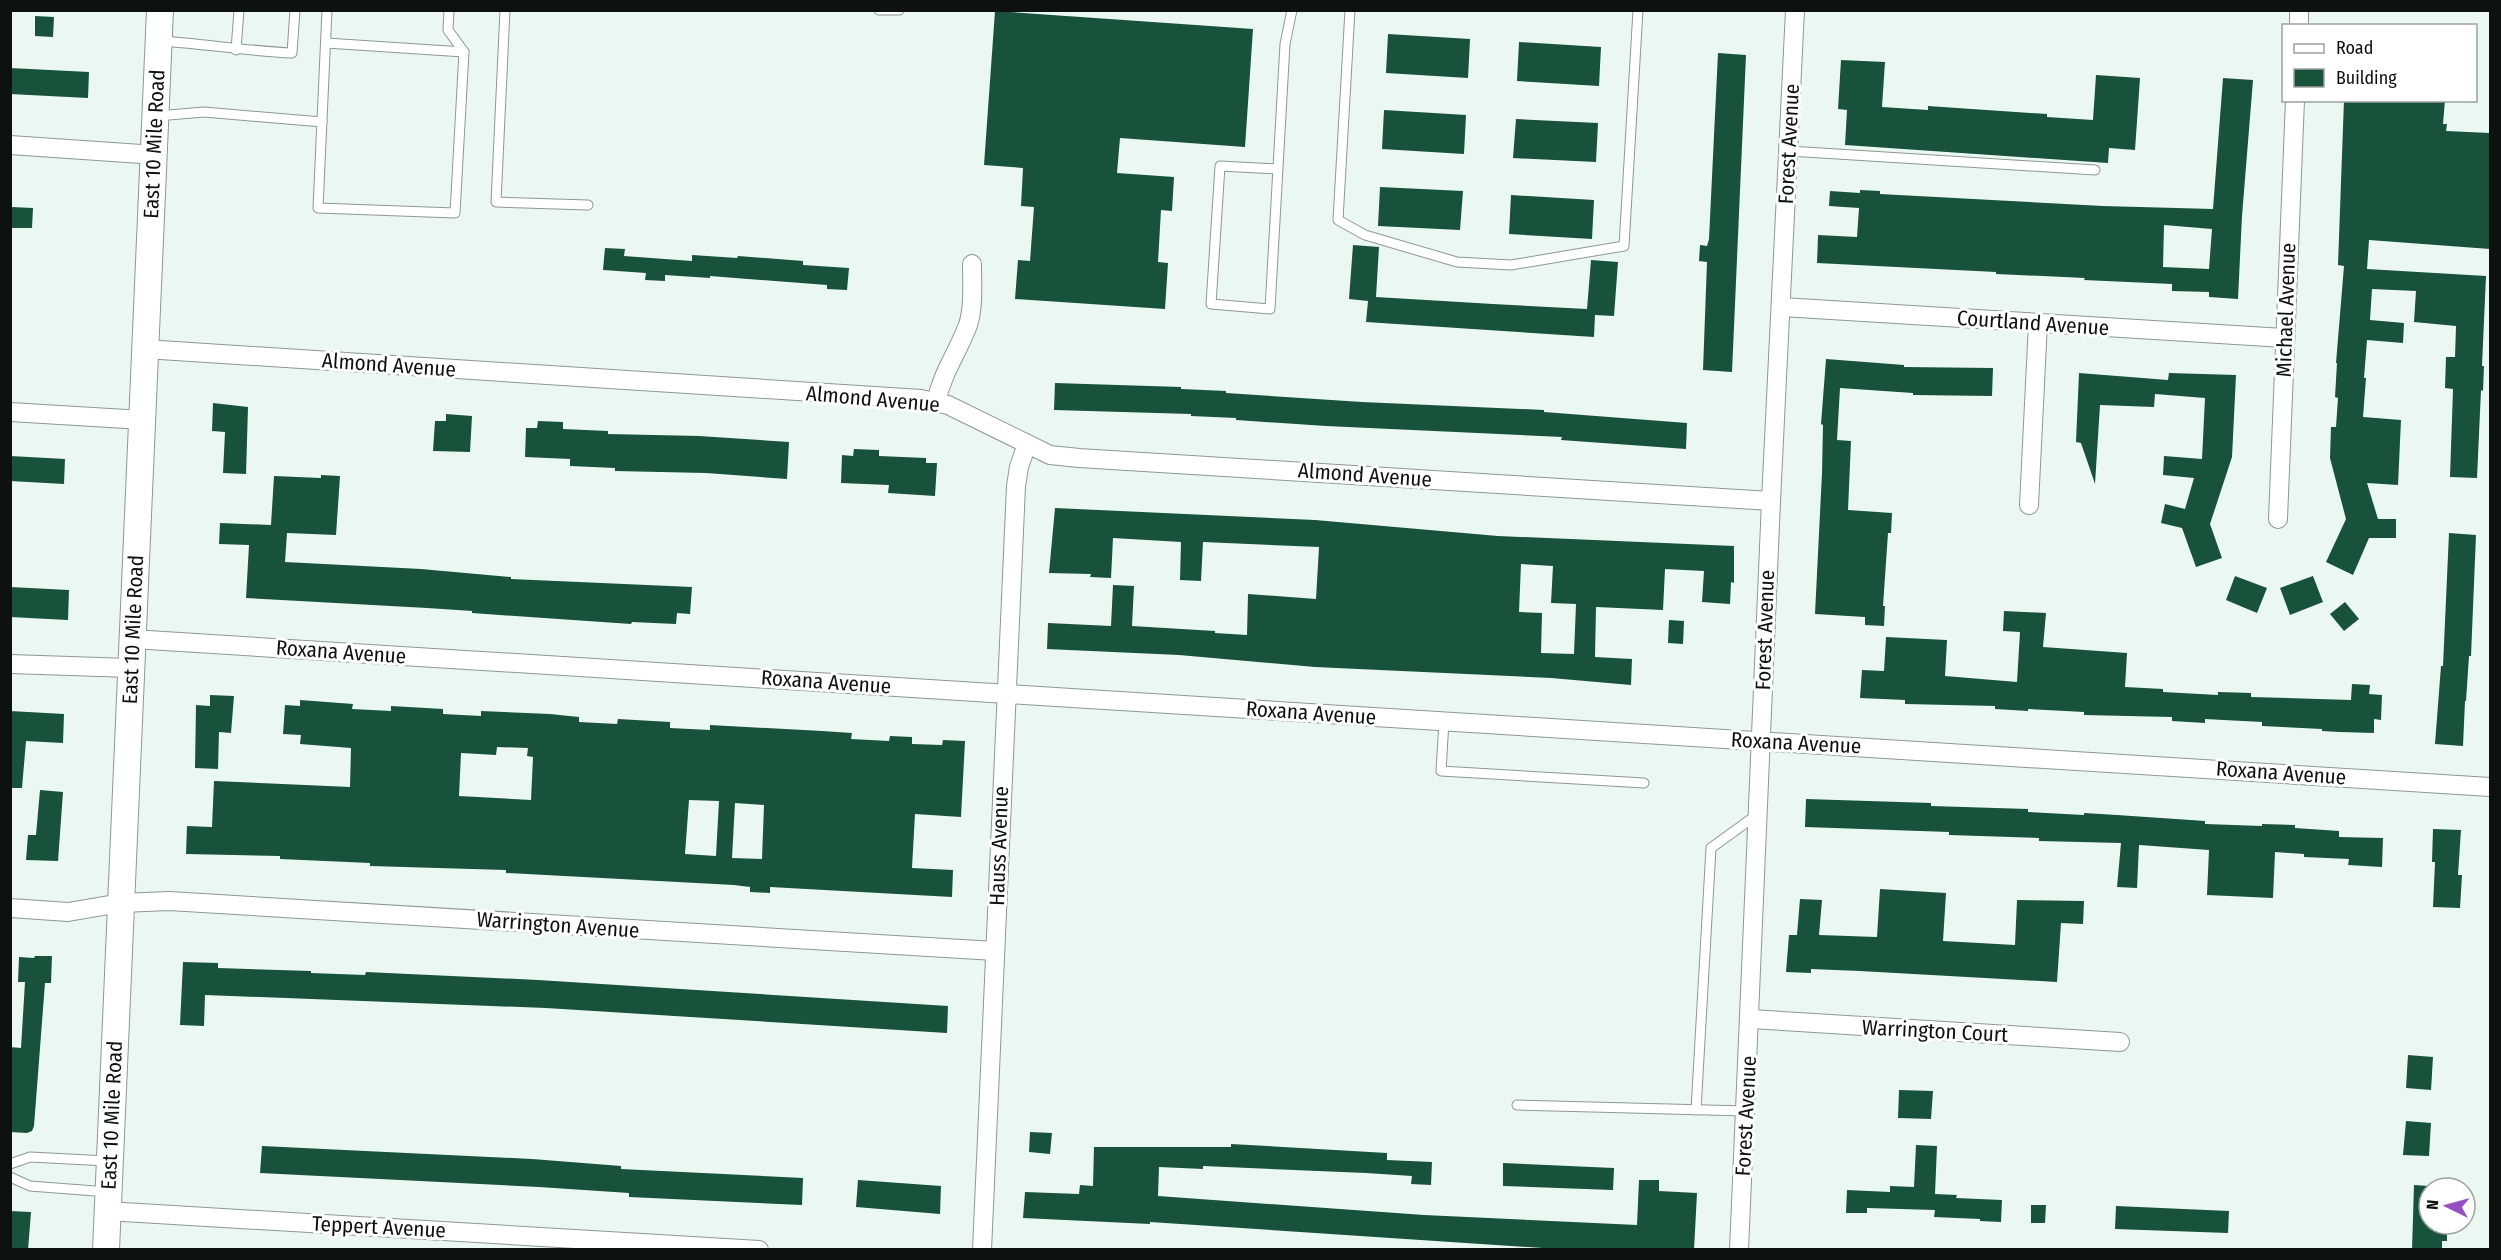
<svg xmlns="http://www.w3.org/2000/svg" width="2501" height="1260" font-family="'Fira Sans Condensed',sans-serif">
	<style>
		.building { fill: #18523b; fill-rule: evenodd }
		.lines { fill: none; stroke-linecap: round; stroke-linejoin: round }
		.lane-casing { stroke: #8d9892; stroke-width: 11 }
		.street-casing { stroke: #8d9892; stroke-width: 20 }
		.secondary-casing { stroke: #8d9892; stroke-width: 28 }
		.lane { stroke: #fff; stroke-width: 9 }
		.street { stroke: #fff; stroke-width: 18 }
		.secondary { stroke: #fff; stroke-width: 26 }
		.labels { text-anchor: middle; stroke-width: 6; stroke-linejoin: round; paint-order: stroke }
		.street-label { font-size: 21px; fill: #0d110f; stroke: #fff }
	</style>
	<rect width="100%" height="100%" fill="#ebf8f1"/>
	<g class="building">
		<path d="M995,11L1253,29L1245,147L1120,138L1117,173L1174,177L1172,211L1161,210L1158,262L1168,263L1165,309L1015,299L1018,260L1030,261L1034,207L1021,206L1023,168L984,165Z"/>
		<path d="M35,16L54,17L53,37L35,36Z"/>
		<path d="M1388,34L1470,39L1468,78L1386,73Z"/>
		<path d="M1519,42L1601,47L1599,86L1517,81Z"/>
		<path d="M1718,53L1746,55L1732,372L1703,370L1707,262L1699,261L1700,245L1707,246L1709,239Z"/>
		<path d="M1841,60L1885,62L1882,107L1928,110V106L2047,114V117L2093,120L2096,75L2140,78L2135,150L2109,148L2108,163L1845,145L1847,110L1838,109Z"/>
		<path d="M10,68L89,72L88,98L10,94Z"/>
		<path d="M2223,78L2253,80L2242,216L2238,299L2209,297V292L2172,291V284L2084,280L2085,278L1996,274V272L1817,263L1818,235L1857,237L1859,208L1829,206L1830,191L1860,193V190L1880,191V194L2103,206L2213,209ZM2164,225L2212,229L2209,269L2163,267Z"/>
		<path d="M2344,100H2445L2443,124H2447L2446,131L2490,133V249L2369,240L2367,269L2486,276L2482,366H2484L2483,391L2481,390L2477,478L2450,477L2453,389L2445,388L2446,357H2455L2456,326L2414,322L2416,291L2372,289L2370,320L2404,323L2403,343L2367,340L2364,378H2366L2363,417L2401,420L2398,485L2367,483L2378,519H2396V538H2369L2353,575L2326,562L2346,519L2330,458L2331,427H2336L2338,398L2335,397L2337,363H2336L2344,266L2338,265Z"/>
		<path d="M1384,110L1466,115L1464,154L1382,149Z"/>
		<path d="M1516,119L1598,123L1596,162L1513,158Z"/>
		<path d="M1380,187L1463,191L1460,230L1378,226Z"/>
		<path d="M1511,195L1594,200L1592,239L1509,234Z"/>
		<path d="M12,207L33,208L32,228H12Z"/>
		<path d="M1353,245L1379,247L1376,297L1493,304L1587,309L1591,260L1618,262L1614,316L1595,315L1594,337L1366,322L1368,301L1349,299Z"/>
		<path d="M605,248L625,249L624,256L692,261V255L737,258L738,256L803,261V265L849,268L847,290L827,289V285L710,276V278L665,275V281L645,280L646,273L603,270Z"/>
		<path d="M1826,359L1904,365V367L1993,368L1992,396L1913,395V393L1840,388L1837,440L1851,441L1848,510L1892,513L1891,533H1888L1883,606H1885L1884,626L1865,625V617L1815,614L1822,473L1823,425L1821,424Z"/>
		<path d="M2079,373L2168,380L2169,373L2236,375L2232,457L2210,524L2222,558L2196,567L2182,528L2161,523L2165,504L2185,509L2194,478L2163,475L2164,456L2202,459L2205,398L2155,394L2154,407L2100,405L2095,484L2081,443L2076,442Z"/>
		<path d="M1055,383L1181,387V389L1226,391V393L1362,402L1544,410V412L1687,423L1686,449L1561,440L1562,437L1326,426L1236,420V418L1191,416V414L1054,410Z"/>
		<path d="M213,403L248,407L246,474L223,473L225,432L212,431Z"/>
		<path d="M446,414L472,416L470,452L433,451L435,421H446Z"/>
		<path d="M538,421L563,422V429L608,431V434L699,436L789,442L787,479L706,473L615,471V468L570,466V459L525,457L526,428H537Z"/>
		<path d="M854,449L879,450V456L926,458V463H937L935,496L888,493L889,485L841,483L842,455L853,456Z"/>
		<path d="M10,456L65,459L64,484L10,481Z"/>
		<path d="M321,475L340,476L336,535L287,533L285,562L421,569L511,577V579L692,587L690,614L677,613L676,624L632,622L631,624L472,613V611L427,608L246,598L249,545L219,544L220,523L271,525L274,476L321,478Z"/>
		<path d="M1055,508L1315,520L1498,536L1734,546V583L1731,582L1730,604L1702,602L1704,571L1665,569L1663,610L1596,607L1595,657L1632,659L1631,685L1551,678L1315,667L1179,655L1047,649L1048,623L1111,626L1113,585L1134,586L1132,626L1215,631V633L1247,635L1248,594L1316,599L1319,547L1203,542L1201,581L1180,580L1181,542L1113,538L1111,578L1090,577L1091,574L1049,573ZM1521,564L1553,566L1551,603L1576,604L1574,654L1541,653L1542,613L1519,612Z"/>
		<path d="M2449,533L2476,535L2471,656H2469L2466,701H2465L2463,746L2435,744L2441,666H2443Z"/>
		<path d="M2235,576L2267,588L2257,613L2226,600Z"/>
		<path d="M2313,576L2323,602L2290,615L2280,588Z"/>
		<path d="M10,587L69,590L68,620L10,617Z"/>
		<path d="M2345,602L2359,619L2344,631L2330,614Z"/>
		<path d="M2004,611L2046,613L2043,647L2127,653L2125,687L2163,689V692L2218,695V692L2251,693V697L2351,700L2352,684L2370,685L2369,694L2382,695L2381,720L2374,719V733L2340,732L2322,731V729L2262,726V722L2205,719V723L2172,721V717L2084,715V712L2028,709V711L1995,709V706L1905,704V700L1860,698L1862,670L1884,671L1886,637L1947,640L1945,676L2017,682L2020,632L2003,631Z"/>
		<path d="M1669,620L1684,621L1683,644L1668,643Z"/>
		<path d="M210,695L234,696L231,733L219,732L218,769L195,768L196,705L210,706Z"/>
		<path d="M300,700L353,704L352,709L391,711V706L443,709V714L481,716V711L550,714L579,717V722L617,724L618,719L670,722V728L710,730V725L822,731L852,733L851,739L889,741L890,736L912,737V744L942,745L943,740L965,741L961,817L915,814L912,868L953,870L952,897L770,887V893L750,892V887L734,885L506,873V870L370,866V863L280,859V856L186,854L187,826L212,827L214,781L350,787L351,748L300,744L301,735L283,734L285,705L300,706ZM497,747L528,748L527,756L533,757L531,800L459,796L461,753L496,755ZM689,800L719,801L716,856L685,854ZM735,803L764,805L762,859L732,858Z"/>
		<path d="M10,711L64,714L63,743L26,741L22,788H10Z"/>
		<path d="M40,790L63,792L58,861L26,860L28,835H36Z"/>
		<path d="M1806,799L1931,803V806L2028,809V812L2084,815V813L2117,815L2205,821V824L2262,826V824L2295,825V828L2339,831V837L2383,838L2382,867L2348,865L2349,859L2304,857V854L2275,852L2273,898L2207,895L2209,850L2139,845L2137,888L2117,887L2121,843L2039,841V838L1949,835V832L1805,827Z"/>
		<path d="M2433,829L2461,830L2458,875H2462L2460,908L2433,907L2435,862H2432Z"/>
		<path d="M1880,889L1946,893L1943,941L2015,945L2017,900L2084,901L2083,924L2061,923L2057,982L1860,971L1811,969V973L1786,972L1789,935H1797L1800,899L1822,900L1819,935L1877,937Z"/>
		<path d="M35,956H52L51,983H45L34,1126L32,1131L27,1133L10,1132V1047L21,1048L25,982H18L19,957L34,958Z"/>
		<path d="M183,962L218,963V968L311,971V973L365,975L366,972L538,980L948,1006L947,1033L546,1008L205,995L204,1026L180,1025Z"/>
		<path d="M2408,1055L2433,1057L2431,1090L2406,1088Z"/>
		<path d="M1899,1090L1933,1091L1931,1119L1898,1118Z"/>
		<path d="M2406,1121L2431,1123L2429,1156L2403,1155Z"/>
		<path d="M1030,1132L1052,1133L1050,1154L1029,1152Z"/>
		<path d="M1231,1144L1387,1153V1160L1432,1162L1431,1185L1411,1184L1412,1176L1366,1173L1203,1166V1169L1159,1167L1158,1196L1424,1215L1637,1225L1639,1180H1659V1191L1697,1193L1694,1250L1558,1249L1150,1222V1224L1023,1218L1025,1192L1079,1194L1080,1185L1093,1186L1094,1147H1231Z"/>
		<path d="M1916,1145L1937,1146L1935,1194L1957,1195L1956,1198L2002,1200L2001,1222L1980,1221V1219L1934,1217L1935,1210L1867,1208V1213H1846L1847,1190L1890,1192V1186L1914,1187Z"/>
		<path d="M262,1146L532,1159L621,1166V1169L803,1178L802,1205L629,1197V1193L539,1187L260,1173Z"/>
		<path d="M1503,1163L1614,1168L1613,1190L1503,1186Z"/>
		<path d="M858,1180L941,1186L940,1214L856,1207Z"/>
		<path d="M2414,1185L2429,1186V1224H2447V1241H2442V1250H2412Z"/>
		<path d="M2031,1205H2046L2045,1223H2031Z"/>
		<path d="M2116,1206L2229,1211L2228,1233L2115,1229Z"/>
		<path d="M10,1211L31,1212L28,1250H10Z"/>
	</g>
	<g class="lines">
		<g class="lane-casing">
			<g id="lane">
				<path d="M327,10L318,208L455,213L464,52L448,30L449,10"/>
				<path d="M505,10L496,202L588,205"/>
				<path d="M879,10H899"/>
				<path d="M1350,10L1338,220L1365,235L1457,262L1511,265L1624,246L1638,10"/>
				<path d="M161,41C205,44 248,51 292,53L295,10"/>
				<path d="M326,43L464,52"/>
				<path d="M236,50L239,10"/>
				<path d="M157,116L204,112L322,122"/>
				<path d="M1789,151L2095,170"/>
				<path d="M1278,169L1220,166L1211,304L1270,309L1285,44L1292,10"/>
				<path d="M1444,721L1441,771L1644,783"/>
				<path d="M1517,1105L1746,1111"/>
				<path d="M1696,1110L1711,848L1758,814"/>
				<path d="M10,1164L30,1157L107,1161"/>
				<path d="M10,1177L30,1186L108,1192"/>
			</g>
		</g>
		<g class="street-casing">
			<g id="street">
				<path d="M2299,26V10"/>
				<path d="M10,145L156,155"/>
				<path d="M1782,307L2284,338"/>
				<path d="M145,349L921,399L948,405L1050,455L1079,458L1771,501"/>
				<path d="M936,402C943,371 958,352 968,325C974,306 972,283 972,264"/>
				<path d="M10,412L143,420"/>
				<path d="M2029,505L2038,323"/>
				<path d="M2278,519L2295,100"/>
				<path d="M132,639L2490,787"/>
				<path d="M10,664L130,668"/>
				<path d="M10,908L68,912L121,903L169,901L995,951"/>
				<path d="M1751,1019L2120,1042"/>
				<path d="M107,1211L759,1250"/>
				<path d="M982,1250L1016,486L1019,467L1027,444"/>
				<path d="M1739,1250L1771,501L1795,10"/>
			</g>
		</g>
		<g class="secondary-casing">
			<g id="secondary">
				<path id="s1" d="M106,1250L160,10"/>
			</g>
		</g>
		<use href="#lane" class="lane"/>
		<use href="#street" class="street"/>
		<use href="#secondary" class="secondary"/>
	</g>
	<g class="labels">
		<g class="street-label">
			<text transform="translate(1789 144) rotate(-87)" y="7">Forest Avenue</text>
			<text dy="7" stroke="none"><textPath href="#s1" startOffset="1107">East 10 Mile Road</textPath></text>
			<text transform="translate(2286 310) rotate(-88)" y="7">Michael Avenue</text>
			<text transform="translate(2033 323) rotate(4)" y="7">Courtland Avenue</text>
			<text transform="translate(389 365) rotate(4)" y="7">Almond Avenue</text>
			<text transform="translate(873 399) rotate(5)" y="7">Almond Avenue</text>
			<text transform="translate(1365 475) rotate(4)" y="7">Almond Avenue</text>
			<text dy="7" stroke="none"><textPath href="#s1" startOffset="621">East 10 Mile Road</textPath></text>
			<text transform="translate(1765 630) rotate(-88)" y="7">Forest Avenue</text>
			<text transform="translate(341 652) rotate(4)" y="7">Roxana Avenue</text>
			<text transform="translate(826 682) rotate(4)" y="7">Roxana Avenue</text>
			<text transform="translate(1311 713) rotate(4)" y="7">Roxana Avenue</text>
			<text transform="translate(1796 743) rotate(3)" y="7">Roxana Avenue</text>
			<text transform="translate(2281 773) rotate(4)" y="7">Roxana Avenue</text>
			<text transform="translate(999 846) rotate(-88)" y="7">Hauss Avenue</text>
			<text transform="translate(558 925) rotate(4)" y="7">Warrington Avenue</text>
			<text transform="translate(1935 1031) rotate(3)" y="7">Warrington Court</text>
			<text dy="7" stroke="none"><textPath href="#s1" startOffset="135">East 10 Mile Road</textPath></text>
			<text transform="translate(1746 1116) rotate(-87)" y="7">Forest Avenue</text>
			<text transform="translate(379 1227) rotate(3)" y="7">Teppert Avenue</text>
		</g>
	</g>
	<rect width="2501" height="1260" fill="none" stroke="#0d110f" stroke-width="24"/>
	<rect x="2282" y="24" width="195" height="78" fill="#ffffff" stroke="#9ea09f" stroke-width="1.5"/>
	<rect x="2294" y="44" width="30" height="9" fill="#ffffff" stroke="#9ea09f" stroke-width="1.5"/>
	<text x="2336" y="54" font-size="18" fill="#0d110f">Road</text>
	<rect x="2294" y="69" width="30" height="18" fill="#18523b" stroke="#9ea09f" stroke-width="1.5"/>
	<text x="2336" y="84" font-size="18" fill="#0d110f">Building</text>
	<g transform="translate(2447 1206) rotate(275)"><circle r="28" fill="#ffffff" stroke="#9ea09f" stroke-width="1.5"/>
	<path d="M0-4.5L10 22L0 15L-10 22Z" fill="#9650c3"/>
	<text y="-9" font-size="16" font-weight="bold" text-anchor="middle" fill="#0d110f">N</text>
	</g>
</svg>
